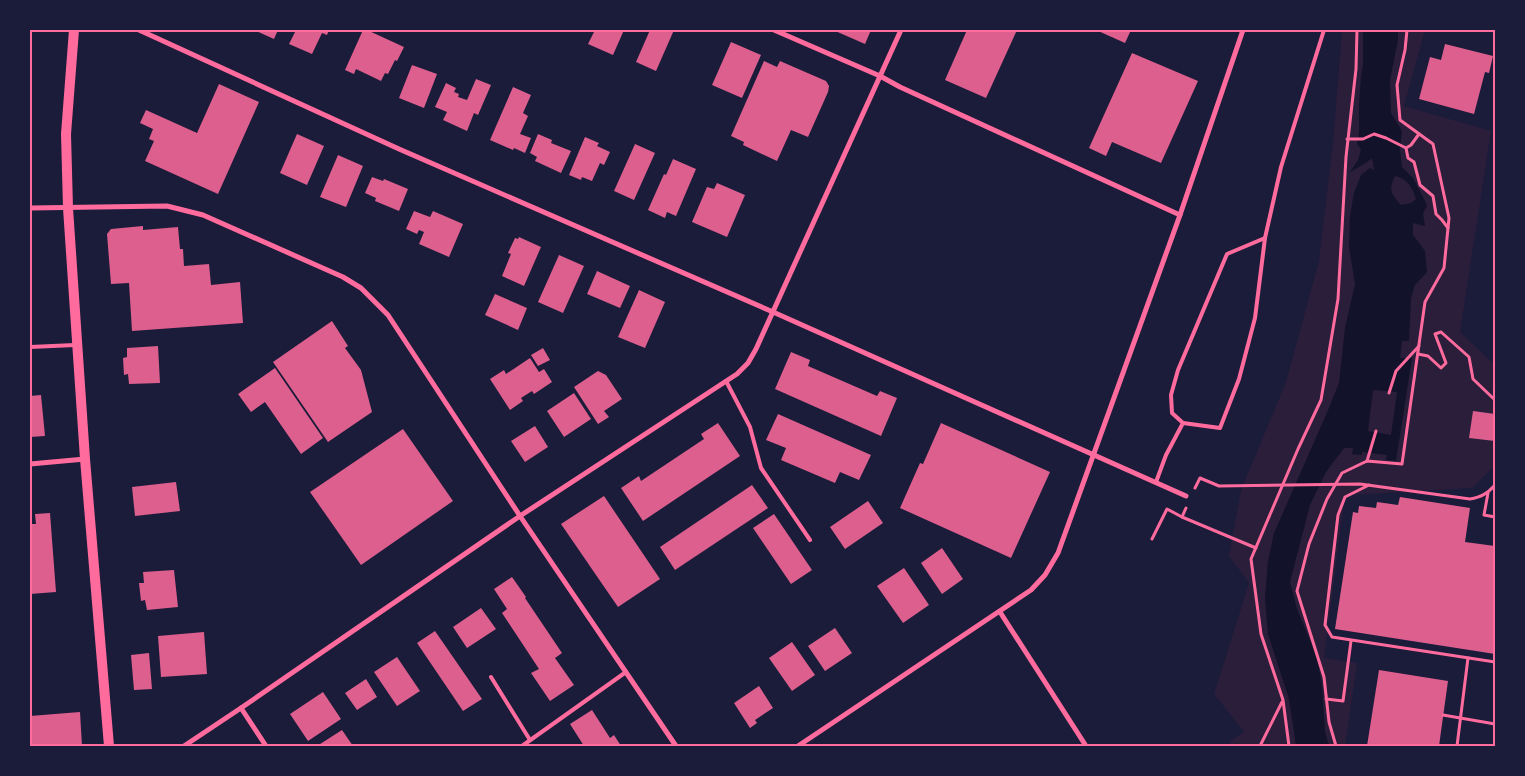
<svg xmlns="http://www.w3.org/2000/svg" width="1525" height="776" font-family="'Varela Round',sans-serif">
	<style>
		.green { fill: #2a1e3b }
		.water { fill: #12122b; fill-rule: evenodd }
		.building { fill: #dd5f8e }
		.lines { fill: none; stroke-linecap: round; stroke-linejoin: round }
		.path { stroke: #ff6b9d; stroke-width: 3 }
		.service { stroke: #ff6b9d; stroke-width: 4 }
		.minor { stroke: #ff6b9d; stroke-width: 5 }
		.secondary { stroke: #ff6b9d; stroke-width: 10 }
		.neatline { fill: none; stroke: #ff6b9d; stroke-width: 2 }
	</style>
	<rect width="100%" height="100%" fill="#1b1b3a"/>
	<path class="green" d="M1342,30H1425L1404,106L1491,131L1460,332L1495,365V466L1472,488L1351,495L1344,500L1324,658L1357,663L1345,746H1232L1229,742L1244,732L1214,694L1249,583L1229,556L1241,490L1286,382L1319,261L1333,142Z"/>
	<path class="water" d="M1363,30H1398V40L1390,80L1391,113L1402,131L1400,150L1402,167L1413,178L1427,205L1423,214L1425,226L1413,223V235L1425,251L1427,272L1415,285L1411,298L1409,341H1402L1400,358H1412L1396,461L1386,460L1387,455L1362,452V455L1352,454L1353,448H1344L1326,472L1310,505L1290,582L1297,609L1317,658L1322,685L1325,731L1329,746H1296L1289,699L1268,634L1265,598L1268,561L1274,533L1326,415L1339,383L1345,328L1355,284L1349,247L1350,216L1354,193L1361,175L1370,168L1374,170L1372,158L1366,163L1350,172L1358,160L1361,149L1357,144L1359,133V105L1361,76L1363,65ZM1395,176C1408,179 1412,187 1416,199L1411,203L1401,205C1391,194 1388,190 1395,176ZM1373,390L1397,392L1391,435L1368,431Z"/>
	<g class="building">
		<path d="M254,30H278L274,39Z"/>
		<path d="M296,30H329L327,35L322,33L312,54L289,44Z"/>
		<path d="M363,30H367L404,47L397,61L395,60L388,74L385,73L381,81L356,69L354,74L345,70Z"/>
		<path d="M595,30H624L613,55L588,44Z"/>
		<path d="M650,30H674L656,71L636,62Z"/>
		<path d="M833,30H871L865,44Z"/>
		<path d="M967,30H1017L986,98L945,80Z"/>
		<path d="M1096,30H1131L1125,43Z"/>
		<path d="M731,42L761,55L742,98L712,85Z"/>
		<path d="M1445,44L1493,56L1489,73L1485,72L1474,114L1419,99L1430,57L1441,60Z"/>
		<path d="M1132,53L1198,81L1161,163L1112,142L1106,156L1089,148Z"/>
		<path d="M764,61L777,67L780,61L826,81L829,86L828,92L808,137L791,130L777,161L743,145L744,142L731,136Z"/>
		<path d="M412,65L437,74L424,108L399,98Z"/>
		<path d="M476,79L491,85L478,115L474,113L467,131L443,120L447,112L435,107L446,83L456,88L454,92L459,94L458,97L467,100Z"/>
		<path d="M219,84L259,102L218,194L145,161L154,141L149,139L153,129L140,123L146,110L197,133Z"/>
		<path d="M513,87L531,95L523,113L528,116L520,134L531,138L525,153L514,148L513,150L490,140Z"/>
		<path d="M297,134L324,146L307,185L280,173Z"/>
		<path d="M538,134L552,140L551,143L571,151L561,173L535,161L537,157L530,153Z"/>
		<path d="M585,137L599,143L597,146L610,152L604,165L600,163L592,181L582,177L581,180L569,175Z"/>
		<path d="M635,144L655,153L634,200L614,191Z"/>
		<path d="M338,155L363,166L346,207L320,197Z"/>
		<path d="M673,159L696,169L676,216L667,212L665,218L648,210L664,174L666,175Z"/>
		<path d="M372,177L383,181L384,179L408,189L399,211L375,201L376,198L365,193Z"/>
		<path d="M717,183L745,195L727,237L692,222L707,187L714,189Z"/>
		<path d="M414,211L430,217L433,211L463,224L449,257L419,244L424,232L419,230L417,234L406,229Z"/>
		<path d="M143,226V230L178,227L180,249H183L184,266L209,264L211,285L240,282L243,323L132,331L129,283L111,284L107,234L111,229Z"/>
		<path d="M519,237L541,247L524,286L502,276L511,254L508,253L515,238L518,239Z"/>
		<path d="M559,255L584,266L563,313L538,302Z"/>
		<path d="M597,271L630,286L620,308L587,294Z"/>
		<path d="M639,290L665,302L645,348L618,337Z"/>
		<path d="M495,294L527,308L518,330L485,315Z"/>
		<path d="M332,321L348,346L345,348L361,370L372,412L328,442L273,362Z"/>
		<path d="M158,346L160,383L129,384L128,374L124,375L123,358L127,357V348Z"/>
		<path d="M543,348L550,360L538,366L531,355Z"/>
		<path d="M791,352L810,360L808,366L877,396L880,391L897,398L881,436L775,389Z"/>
		<path d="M530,358L539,372L544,369L552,382L534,394L532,391L521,398L523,401L510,410L490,379L504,370L506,374Z"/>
		<path d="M275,368L323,438L301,454L265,402L251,412L238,394Z"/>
		<path d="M598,371L606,375L622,399L604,411L609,417L598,424L574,387Z"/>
		<path d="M574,393L591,419L564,437L547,411Z"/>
		<path d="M41,395L45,436L30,437V396Z"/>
		<path d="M1473,411L1495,414V441L1469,438Z"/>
		<path d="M778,414L871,455L859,480L840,472L835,483L781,460L786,448L766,440Z"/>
		<path d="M718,423L740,456L643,521L621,488L639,476L641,481L704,439L701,434Z"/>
		<path d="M941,423L1050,472L1011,558L900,508L920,463L923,464Z"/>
		<path d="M535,426L548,447L525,462L511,441Z"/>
		<path d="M403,429L453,501L361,565L310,492Z"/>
		<path d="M176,482L180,511L135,516L132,487Z"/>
		<path d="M752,485L768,508L675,570L660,547Z"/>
		<path d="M604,496L660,579L618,607L561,524Z"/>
		<path d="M1400,497L1470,508L1465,542L1495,546V654L1335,629L1353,512L1358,513L1359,506L1376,508L1377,502L1398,505Z"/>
		<path d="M868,501L883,523L845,549L830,527Z"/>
		<path d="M50,513L56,592L30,594V524H36L35,514Z"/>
		<path d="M774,514L812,570L791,584L753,528Z"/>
		<path d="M942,548L963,579L942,594L921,563Z"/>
		<path d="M904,568L929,605L903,623L877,586Z"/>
		<path d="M174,570L178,607L147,610L145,600L141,601L139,583H144L143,572Z"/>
		<path d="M512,577L526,597L525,598L562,653L555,658L574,685L550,701L531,673L539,669L502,613L507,609L494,589Z"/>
		<path d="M481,608L496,629L467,648L453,627Z"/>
		<path d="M835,628L852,653L825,671L808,646Z"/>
		<path d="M435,631L482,699L463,711L417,643Z"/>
		<path d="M204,632L207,674L161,677L158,636Z"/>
		<path d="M792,642L815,675L792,691L769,658Z"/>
		<path d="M149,653L152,689L134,690L131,655Z"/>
		<path d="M397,657L420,691L397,706L374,672Z"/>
		<path d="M1379,670L1448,681L1439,746H1367Z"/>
		<path d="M366,679L377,697L357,710L345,693Z"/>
		<path d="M759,686L773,708L755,720L757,723L750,728L734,703Z"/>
		<path d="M323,692L341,719L308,741L290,714Z"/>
		<path d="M592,710L610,738L614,735L621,746H584L570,724Z"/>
		<path d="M80,712L82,746H30V716Z"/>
		<path d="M342,730L353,746H317Z"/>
	</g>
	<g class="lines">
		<g class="path">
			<path d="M1419,134L1411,145L1406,148L1408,158L1414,162L1420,185L1433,196L1436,214L1442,220L1448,228"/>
			<path d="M1347,139H1363L1374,134L1386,138L1406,148"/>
			<path d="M1418,354L1428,356L1441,368L1446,363L1435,334L1441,332L1469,357L1473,379L1495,400"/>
			<path d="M1389,393L1396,371L1419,346"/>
			<path d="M1367,461L1376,431"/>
			<path d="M1369,485L1345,497L1338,515L1325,625L1332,637L1495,662"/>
			<path d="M1195,488L1200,478L1219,486L1360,484L1470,499C1481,497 1487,494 1495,485"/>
			<path d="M1488,493L1484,515L1495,517"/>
			<path d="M1186,508L1182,517L1256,548"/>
			<path d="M1152,539L1167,509L1182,517"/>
			<path d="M1326,699L1343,701L1351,641"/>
			<path d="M1443,715L1495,724"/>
			<path d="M1260,746L1282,702"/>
			<path d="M1289,746L1283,700L1261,634L1251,559L1298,449L1321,400L1338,299L1346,157L1356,69L1357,30"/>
			<path d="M1336,746L1329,722L1324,677L1297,591L1309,544L1327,499L1342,473L1367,461L1402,464L1425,302L1444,268L1449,218L1433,144L1400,120L1397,85L1405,50L1407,30"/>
			<path d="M1457,746L1468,658"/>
		</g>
		<g class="service">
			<path d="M30,347L75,345"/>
			<path d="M726,381L750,427L761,468L810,540"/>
			<path d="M1183,423L1172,413L1171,395L1178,370L1227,254L1265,238"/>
			<path d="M1156,482L1166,455L1183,423L1220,428L1239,379L1255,318L1265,238L1281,167L1324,30"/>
			<path d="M491,677L530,740"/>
			<path d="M522,746L626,672"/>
		</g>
		<g class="minor">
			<path d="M139,30L399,149L773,312L1186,496"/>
			<path d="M774,30L880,76L900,87L1180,215"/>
			<path d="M30,208L167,206L203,215L343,277L361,288L388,315L520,516L676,746"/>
			<path d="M30,464L85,459"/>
			<path d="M1000,612L1086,746"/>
			<path d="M241,708L266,746"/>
			<path d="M184,746L241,708L520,516L737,374L748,363L756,349L901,30"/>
			<path d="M798,746L1031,590L1045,575L1058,553L1180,215L1243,30"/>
		</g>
		<path class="secondary" d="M74,30L66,134L68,208L85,459L109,746"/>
	</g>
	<rect width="1525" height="776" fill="none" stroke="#1b1b3a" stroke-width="62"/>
	<rect x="31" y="31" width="1463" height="714" class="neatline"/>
</svg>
